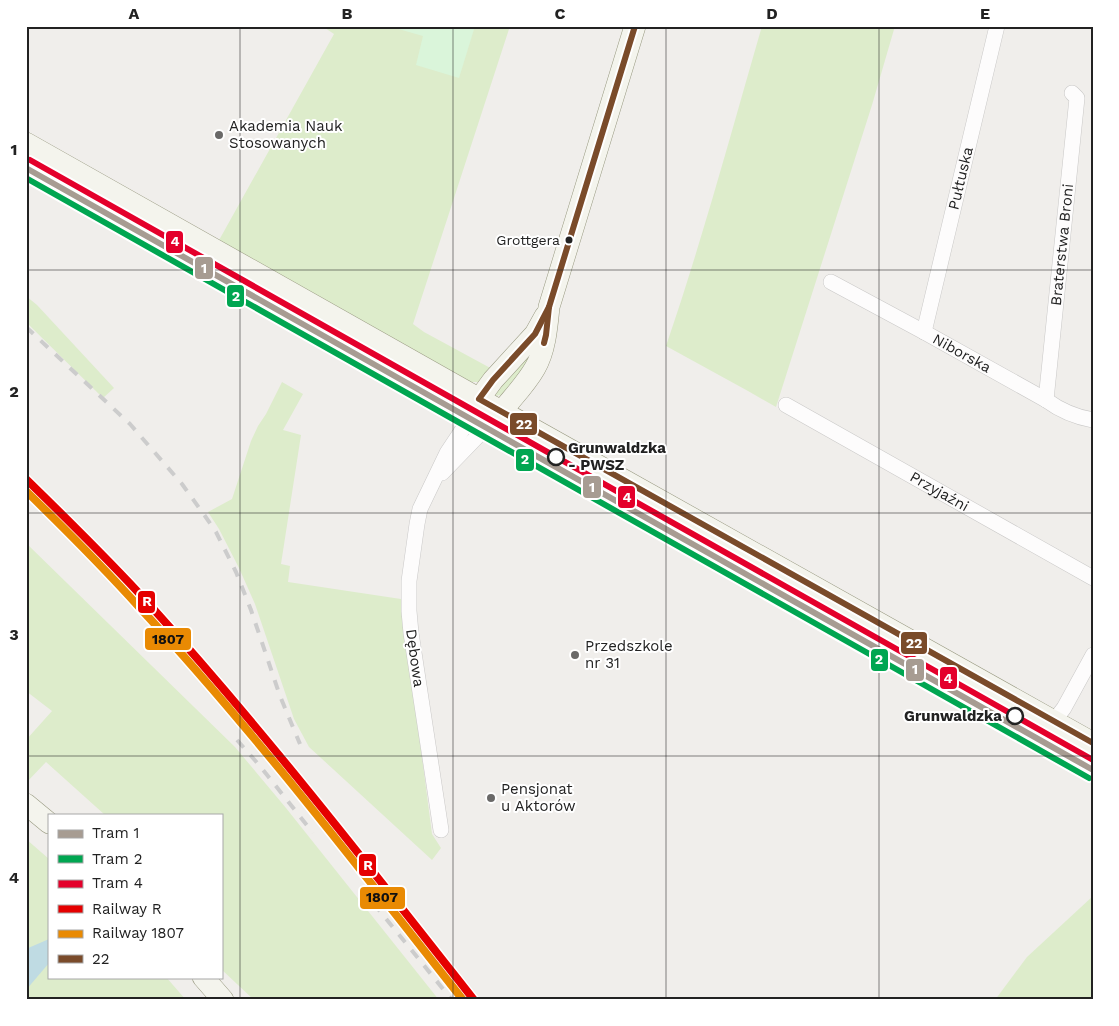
<svg xmlns="http://www.w3.org/2000/svg" width="1119" height="1026" font-family="'Work Sans',sans-serif">
	<style>
		.grass { fill: #ddeccb }
		.park { fill: #daf5da }
		.water { fill: #bfdbe3 }
		.lines { fill: none; stroke-linecap: round; stroke-linejoin: round }
		.street-casing { stroke: #c9c8c7; stroke-width: 16 }
		.secondary-casing { stroke: #999a82; stroke-width: 22 }
		.street { stroke: #fdfcfc; stroke-width: 15 }
		.secondary { stroke: #f4f4ed; stroke-width: 21 }
		.rail { stroke: #ccc; stroke-width: 4; stroke-dasharray: 10 10; stroke-linecap: butt }
		.bus-1-casing { stroke: #fff; stroke-width: 10 }
		.bus-1 { stroke: #7a4b2a; stroke-width: 6 }
		.rail-1-casing { stroke: #fff; stroke-width: 11 }
		.rail-2-casing { stroke: #fff; stroke-width: 11 }
		.rail-1 { stroke: #e50000; stroke-width: 8 }
		.rail-2 { stroke: #e98a03; stroke-width: 8 }
		.tram-1-casing { stroke: #fff; stroke-width: 10 }
		.tram-2-casing { stroke: #fff; stroke-width: 10 }
		.tram-3-casing { stroke: #fff; stroke-width: 10 }
		.tram-1 { stroke: #a79c92; stroke-width: 6 }
		.tram-2 { stroke: #00a651; stroke-width: 6 }
		.tram-3 { stroke: #e4002b; stroke-width: 6 }
		.grid { fill: none; stroke: #222; stroke-width: 1; stroke-opacity: 0.55 }
		.poi-dot { fill: #6a6968; stroke: #fff; stroke-width: 2 }
		.bus-dot { fill: #222; stroke: #fff; stroke-width: 2 }
		.stop-dot { fill: #fff; stroke: #222; stroke-width: 2.5 }
		.labels { text-anchor: middle; stroke-width: 4; stroke-linejoin: round; paint-order: stroke }
		.bus-label { font-size: 14px; fill: #222; stroke: #fff; text-anchor: end }
		.poi-label { font-size: 15px; fill: #222; stroke: #fff; text-anchor: start }
		.street-label { font-size: 15px; fill: #222; stroke: #fff }
		.stop-label { font-size: 15px; font-weight: bold; fill: #222; stroke: #fff; text-anchor: start }
		.line-badge { stroke: #fff; stroke-width: 2 }
		.badge-label { font-size: 14px; text-anchor: middle; font-weight: bold; fill: #fff }
		.pale-badge-label { font-size: 14px; text-anchor: middle; font-weight: bold; fill: #111 }
		.neatline { fill: none; stroke: #222; stroke-width: 2 }
		.grid-label { font-size: 16px; text-anchor: middle; font-weight: bold; fill: #222 }
	</style>
	<rect width="100%" height="100%" fill="#f0eeeb"/>
	<g class="grass">
		<path d="M322,26H510L413,324L424,332L494,370L479,382H469L218,242L334,34Z"/>
		<path d="M762,26H895L872,105L776,407L748,391L666,346C702,241 731,133 762,26Z"/>
		<path d="M26,156L122,210L117,220L115,226L27,176L26,177Z"/>
		<path d="M26,296L37,305L114,388L103,398L26,322Z"/>
		<path d="M537,347L505,394L496,396L497,389Z"/>
		<path d="M282,382L303,394L283,430L301,435L281,564L290,566L288,582L401,599L406,646L416,711L432,834L441,848L432,860L309,747L294,719L255,604L239,568L219,529L208,512L232,499L251,441L258,426L266,414Z"/>
		<path d="M510,427L533,438L530,444L588,476L591,471L1001,705L1005,707L1003,710L1038,729L1040,727L1093,755V775L718,564L490,433L497,429Z"/>
		<path d="M26,543L235,747L286,808L439,1000H254L221,969V815H105L46,762L26,783V740L52,711L26,691Z"/>
		<path d="M26,839L49,859V977H166L186,1000H26Z"/>
		<path d="M1093,896V1000H995L1027,957Z"/>
	</g>
	<path class="park" d="M388,26H475L459,78L416,65L423,36Z"/>
	<path class="water" d="M49,939V963L26,990V949Z"/>
	<g class="lines">
		<g class="street-casing">
			<g id="street">
				<path id="s1" d="M831,282L924,332L1046,400C1061,411 1075,417 1093,420"/>
				<path id="s2" d="M924,332L997,26"/>
				<path id="s3" d="M1046,400L1077,98L1072,93"/>
				<path id="s4" d="M786,405L1093,578"/>
				<path d="M442,473L501,412"/>
				<path d="M1054,721L1064,708L1093,655"/>
				<path d="M441,830L411,633L409,611V581L417,524L420,509L447,453L465,426L479,399"/>
			</g>
		</g>
		<g class="secondary-casing">
			<g id="secondary">
				<path d="M26,143C381,344 737,544 1093,743"/>
				<path d="M479,399L493,380L535,334L545,316"/>
				<path d="M501,412C512,398 526,384 535,368C545,351 547,328 549,307L635,26"/>
				<path d="M26,804L49,823"/>
				<path d="M203,977L223,1000"/>
			</g>
		</g>
		<use href="#street" class="street"/>
		<use href="#secondary" class="secondary"/>
		<g class="rail">
			<path d="M26,327L130,424L182,484L205,516L216,532L236,572L251,610L280,696L300,744"/>
			<path d="M237,740L260,766L313,833"/>
			<path d="M361,888L452,1000"/>
			<path d="M422,947L440,976"/>
		</g>
		<g class="bus-1-casing">
			<g id="bus-1">
				<path d="M549,307L535,334L493,380L479,399L1093,743"/>
				<path d="M544,343L546,335L549,307L635,26"/>
			</g>
		</g>
		<use href="#bus-1" class="bus-1"/>
		<g class="rail-1-casing">
			<path id="rail-1" d="M26,479C68,520 109,560 148,603C263,730 368,865 474,1000"/>
		</g>
		<g class="rail-2-casing">
			<path id="rail-2" d="M26,491C65,529 104,568 140,608C255,732 358,867 463,1000"/>
		</g>
		<use href="#rail-1" class="rail-1"/>
		<use href="#rail-2" class="rail-2"/>
		<g class="tram-1-casing">
			<path id="tram-1" d="M26,168L1093,770"/>
		</g>
		<g class="tram-2-casing">
			<path id="tram-2" d="M26,178L1089,778"/>
		</g>
		<g class="tram-3-casing">
			<path id="tram-3" d="M30,160L1093,760"/>
		</g>
		<use href="#tram-1" class="tram-1"/>
		<use href="#tram-2" class="tram-2"/>
		<use href="#tram-3" class="tram-3"/>
	</g>
	<path class="grid" d="M240,26V1000M453,26V1000M666,26V1000M879,26V1000M26,270H1093M26,513H1093M26,756H1093"/>
	<g class="poi-dot">
		<circle cx="219" cy="135" r="5"/>
		<circle cx="575" cy="655" r="5"/>
		<circle cx="491" cy="798" r="5"/>
	</g>
	<circle class="bus-dot" cx="569" cy="240" r="4.5"/>
	<g class="stop-dot">
		<circle cx="556" cy="457" r="8"/>
		<circle cx="1015" cy="716" r="8"/>
	</g>
	<g class="labels">
		<g class="bus-label">
			<text x="560" y="245">Grottgera</text>
		</g>
		<g class="poi-label">
			<text x="229" y="131">Akademia Nauk<tspan x="229" dy="17">Stosowanych</tspan></text>
			<text x="585" y="651">Przedszkole<tspan x="585" dy="17">nr 31</tspan></text>
			<text x="501" y="794">Pensjonat<tspan x="501" dy="17">u Aktorów</tspan></text>
		</g>
		<g class="street-label">
			<text dy="5" stroke="none"><textPath href="#s2" startOffset="158">Pułtuska</textPath></text>
			<text dy="5" stroke="none"><textPath href="#s3" startOffset="156">Braterstwa Broni</textPath></text>
			<text dy="5" stroke="none"><textPath href="#s1" startOffset="149">Niborska</textPath></text>
			<text dy="5" stroke="none"><textPath href="#s4" startOffset="176">Przyjaźni</textPath></text>
			<text transform="translate(415 658) rotate(82)" y="5">Dębowa</text>
		</g>
		<g class="stop-label">
			<text x="568" y="453">Grunwaldzka<tspan x="568" dy="17">- PWSZ</tspan></text>
			<text x="1002" y="721" text-anchor="end">Grunwaldzka</text>
		</g>
	</g>
	<g class="line-badge">
		<rect x="165" y="230" width="19" height="24" rx="5" fill="#e4002b"/>
		<rect x="194" y="256" width="20" height="24" rx="5" fill="#a79c92"/>
		<rect x="226" y="284" width="19" height="24" rx="5" fill="#00a651"/>
		<rect x="509" y="412" width="29" height="24" rx="5" fill="#7a4b2a"/>
		<rect x="515" y="448" width="20" height="24" rx="5" fill="#00a651"/>
		<rect x="582" y="475" width="20" height="24" rx="5" fill="#a79c92"/>
		<rect x="617" y="485" width="19" height="24" rx="5" fill="#e4002b"/>
		<rect x="137" y="590" width="19" height="24" rx="5" fill="#e50000"/>
		<rect x="144" y="627" width="48" height="24" rx="5" fill="#e98a03"/>
		<rect x="900" y="631" width="28" height="24" rx="5" fill="#7a4b2a"/>
		<rect x="870" y="648" width="19" height="24" rx="5" fill="#00a651"/>
		<rect x="905" y="658" width="20" height="24" rx="5" fill="#a79c92"/>
		<rect x="939" y="666" width="19" height="24" rx="5" fill="#e4002b"/>
		<rect x="358" y="853" width="19" height="24" rx="5" fill="#e50000"/>
		<rect x="359" y="886" width="47" height="24" rx="5" fill="#e98a03"/>
	</g>
	<g class="badge-label">
		<text x="175" y="246">4</text>
		<text x="204" y="273">1</text>
		<text x="236" y="301">2</text>
		<text x="524" y="429">22</text>
		<text x="525" y="464">2</text>
		<text x="592" y="492">1</text>
		<text x="627" y="502">4</text>
		<text x="147" y="606">R</text>
		<text x="914" y="648">22</text>
		<text x="879" y="664">2</text>
		<text x="915" y="674">1</text>
		<text x="948" y="683">4</text>
		<text x="368" y="870">R</text>
	</g>
	<g class="pale-badge-label">
		<text x="168" y="644">1807</text>
		<text x="382" y="902">1807</text>
	</g>
	<rect width="1119" height="1026" fill="none" stroke="#ffffff" stroke-width="55"/>
	<rect x="48" y="814" width="175" height="165" fill="#ffffff" stroke="#a7a7a7"/>
	<rect x="58" y="830" width="25" height="8" fill="#a79c92" stroke="#a7a7a7"/>
	<text x="92" y="838" font-size="15" fill="#222222">Tram 1</text>
	<rect x="58" y="855" width="25" height="8" fill="#00a651" stroke="#a7a7a7"/>
	<text x="92" y="864" font-size="15" fill="#222222">Tram 2</text>
	<rect x="58" y="880" width="25" height="8" fill="#e4002b" stroke="#a7a7a7"/>
	<text x="92" y="888" font-size="15" fill="#222222">Tram 4</text>
	<rect x="58" y="905" width="25" height="8" fill="#e50000" stroke="#a7a7a7"/>
	<text x="92" y="914" font-size="15" fill="#222222">Railway R</text>
	<rect x="58" y="930" width="25" height="8" fill="#e98a03" stroke="#a7a7a7"/>
	<text x="92" y="938" font-size="15" fill="#222222">Railway 1807</text>
	<rect x="58" y="955" width="25" height="8" fill="#7a4b2a" stroke="#a7a7a7"/>
	<text x="92" y="964" font-size="15" fill="#222222">22</text>
	<rect x="28" y="28" width="1064" height="970" class="neatline"/>
	<g class="grid-label">
		<text x="134" y="19">A</text>
		<text x="347" y="19">B</text>
		<text x="560" y="19">C</text>
		<text x="772" y="19">D</text>
		<text x="985" y="19">E</text>
		<text x="14" y="155">1</text>
		<text x="14" y="397">2</text>
		<text x="14" y="640">3</text>
		<text x="14" y="883">4</text>
	</g>
</svg>
